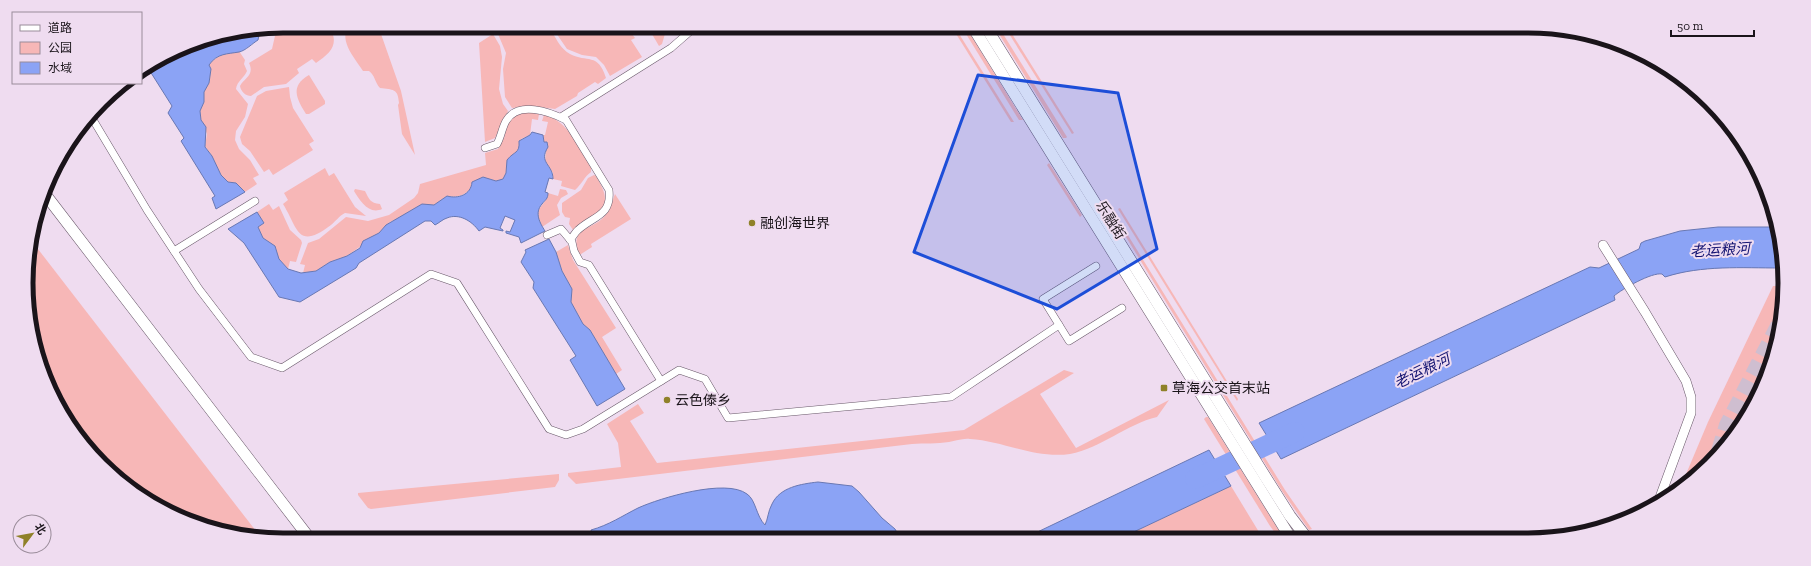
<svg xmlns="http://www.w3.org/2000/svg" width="1811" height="566" font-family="'Zilla Slab','Noto Sans SC',serif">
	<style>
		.green { fill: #f7b7b7 }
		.water { fill: #8ba3f5; stroke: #6978b3 }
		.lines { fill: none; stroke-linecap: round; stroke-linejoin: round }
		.river { stroke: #8ba3f5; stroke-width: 20 }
		.primary-tunnel { stroke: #cfbed0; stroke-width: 14; stroke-dasharray: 14 7; stroke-linecap: butt }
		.pedestrian-casing { stroke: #685869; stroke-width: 8 }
		.minor-casing { stroke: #685869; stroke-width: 10 }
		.tertiary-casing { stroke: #685869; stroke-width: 12 }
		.pedestrian { stroke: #fff; stroke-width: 7 }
		.minor { stroke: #fff; stroke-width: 9 }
		.tertiary { stroke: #fff; stroke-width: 11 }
		.marked { fill: #1d4ed8; fill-opacity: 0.2; stroke: #1d4ed8; stroke-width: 3; stroke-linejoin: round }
		.poi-dot { fill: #8f8129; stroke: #efdcf0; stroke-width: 1.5 }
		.labels { text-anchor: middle; stroke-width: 4; stroke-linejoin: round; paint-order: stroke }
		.street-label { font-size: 14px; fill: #1a141a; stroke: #efdcf0 }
		.poi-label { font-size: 14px; fill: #1a141a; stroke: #efdcf0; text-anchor: start }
		.water-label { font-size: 15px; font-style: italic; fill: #141472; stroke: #efdcf0 }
		.rim { fill: none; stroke: #1a141a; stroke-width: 5 }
	</style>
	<rect width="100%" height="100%" fill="#efdcf0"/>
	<g class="green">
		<path d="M283,26H329C340,44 331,53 316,63L312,59L297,69L299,73L286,84L264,87L251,96C246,96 241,92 240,86C244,78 255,75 249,63L272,49L277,27Z"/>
		<path d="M348,26H396L381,34L401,91L415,155L402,134L398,105L399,103C398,88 393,90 380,88C375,83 375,75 369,71H363C355,58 339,42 348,26Z"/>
		<path d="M500,27H541L546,35L552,32C557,40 561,49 570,54C587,63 598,52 606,78L598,84L595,82L578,93L577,96L555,109L531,106L512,108L505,97L503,69L506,53L498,34L502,31Z"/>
		<path d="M559,27H634L637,31L632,34L635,38L631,40L642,57L610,76L604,65L596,57L582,55L567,49L554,30Z"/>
		<path d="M638,27H667L662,44L659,46L649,29L645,32L642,28L640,29Z"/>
		<path d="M953,29H956L1014,122H1011Z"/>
		<path d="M963,29H967L1023,120H1019Z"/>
		<path d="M996,29H1000L1067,137L1066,138H1063Z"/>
		<path d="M1006,29H1009L1074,133L1072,134Z"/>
		<path d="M493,34L500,46L502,57L499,89L503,104L508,111L495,138L485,142L479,43Z"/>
		<path d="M239,51L245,60L244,64L247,71C244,78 237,81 236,89L248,104L245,117L236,131L235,140L239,149L250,160L259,175L253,178L257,184L245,192L236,183L228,182L221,175L212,156L205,146L207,134L201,120L200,111L204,102V92L209,83L211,69L209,65C216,55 227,53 239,51Z"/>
		<path d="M309,75L325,101V104L309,114H306C296,98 290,86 309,75Z"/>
		<path d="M289,87L290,97L293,108L314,141L309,144L313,150L273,175L269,169L264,172L250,151L242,144L240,137L257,96L266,91Z"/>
		<path d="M528,112L539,114L538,120L532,119L530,135L521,139L518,151C514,154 510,156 508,160C506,164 507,168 506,172C505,186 491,180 483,177C471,188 464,200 447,196L434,205L428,206L390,222L379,233L347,256L330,262L316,271L303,273L305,265L300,264L308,243L319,239L346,217L368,221L389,215L414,198L418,193L420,184L486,165L485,153L498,149L504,138L507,125L515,115Z"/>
		<path d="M544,115C568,120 578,147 591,167V172C584,177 582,184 575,190L561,186L562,181L553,179V173L545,161L546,152L543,135H545L548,122L542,121Z"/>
		<path d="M1049,163L1082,215L1080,217L1047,165Z"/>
		<path d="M325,168L329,176L334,173L355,207L366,216L345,213C339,216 336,221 331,225C297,251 298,228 283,204L288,200L284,193Z"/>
		<path d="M594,175L596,176C609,198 610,208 586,222C581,225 576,226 573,230L569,224L570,218L565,217L562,212V203L581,190L588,178Z"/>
		<path d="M355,189L365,191C369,199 370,203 380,204L382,209C369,215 360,201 354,191Z"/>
		<path d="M560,189L566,190L568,194L561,198L557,205L560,215L542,227C530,208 547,206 548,193L558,196Z"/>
		<path d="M615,194L631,219L591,244L592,247L578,256C571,224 588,233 604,217C610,210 612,202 615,194Z"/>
		<path d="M269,204L273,210L279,206L290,230L301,240L302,243L296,262L290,261L288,269L279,259L275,246L263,238L258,227L264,223L257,212Z"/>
		<path d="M1120,208L1238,399L1237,401L1118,209Z"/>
		<path d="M1110,211H1113L1285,490L1312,529L1309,530L1282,491Z"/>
		<path d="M31,240L259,535H233L140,497L69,426L35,349L28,250Z"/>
		<path d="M568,245L573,260L616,328L602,337L622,370L616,374L590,330L583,324L571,302L572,289L562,271L556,252Z"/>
		<path d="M1773,286H1780V333L1751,411L1698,476L1681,486L1708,422Z"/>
		<path d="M1064,370L1074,373L1040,394L1076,448L1169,400L1157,417C1127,424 1101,448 1070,454C1036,459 1003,441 970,439C963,438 956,441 949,442C937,444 924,443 912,444L576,484L568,476V473L621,467L618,443L607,424L638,404L644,413L630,421L657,463L964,430Z"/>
		<path d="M1206,417H1208L1283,537H1278L1270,526L1204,419Z"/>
		<path d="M559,474V480L555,487L371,509L368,508L358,495V493Z"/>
		<path d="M1231,486L1262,537H1123Z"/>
	</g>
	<g class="water">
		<path d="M260,31L258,40C253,43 245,51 239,52C228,54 217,53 209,65L211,69L209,83L204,92V102L200,111L201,120L206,127L205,147L212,156L221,175L228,182L236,183L245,192L216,209L212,198L215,196L181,141L184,138L168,113L172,106L148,68L185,45Z"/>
		<path d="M532,132L543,135L544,142H547L548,147C538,163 553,164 553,179L549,178L545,192L548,193C548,199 545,200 542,204C534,213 540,223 545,231L521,243L519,237L506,233V231L510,232L515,220L505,216L500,228L503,230V231L485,227L479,231C472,221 459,213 447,218C443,219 439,223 435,225L431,221H425L359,263L356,268L300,302L279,297L244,243L228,229L257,212L264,223L258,227L263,238L275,246L279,259L288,269L301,273L316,271L330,262L347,256L360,248L363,241L379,233L386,225L422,204L434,205L447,196C458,199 471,195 472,182L483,177L496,181L503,179L506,173L507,160C514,151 520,154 519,141L530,135Z"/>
		<path d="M1718,227H1778L1780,233V268C1742,268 1702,265 1665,277L1662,274C1652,272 1622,289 1614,296L1615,300L1281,459L1259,423L1590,267L1599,268L1639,249L1641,243L1645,241L1680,231Z"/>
		<path d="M549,239L556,252L562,271L572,289L571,302L583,324L590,330L625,389L597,406L570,360L576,356L533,288L534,282L521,262L526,252L525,250Z"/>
		<path d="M1209,450L1231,486L1123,537H1027Z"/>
		<path d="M818,482L852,486L859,492L882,518L895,529L899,536H592L591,530C609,525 622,516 638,508C660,498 726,478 747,494C756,500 756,516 765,525C768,519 768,511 772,504C780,487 801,484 818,482Z"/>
	</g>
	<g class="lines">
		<path class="river" d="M1195,479L1295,432"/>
		<path class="primary-tunnel" d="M1718,451L1726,425L1780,320"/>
		<g class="pedestrian-casing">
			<g id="pedestrian">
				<path d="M561,117L671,48L694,28"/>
				<path d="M92,118L147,210L199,289L251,357L282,368L431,274L457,283L549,429L566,435L583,429L679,370L705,379L728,418L951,397L1059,325"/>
				<path d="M485,148L497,144C501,137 502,128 506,121C518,100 550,112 566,120L609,190C612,216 593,216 578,230C575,232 573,237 570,240"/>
				<path d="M547,235L561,229L572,242L574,251L580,262L589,265L661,381"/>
				<path d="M174,251L255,201"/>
				<path d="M1096,266L1043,299L1069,341L1122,308"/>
			</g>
		</g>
		<g class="minor-casing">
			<path id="minor" d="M1603,245L1645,312L1686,381L1691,397V413L1659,500"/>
		</g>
		<g class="tertiary-casing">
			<g id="tertiary">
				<path d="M974,29L1290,537"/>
				<path d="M987,29L1266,478L1290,516L1306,537"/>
				<path d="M45,194L307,535"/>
			</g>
		</g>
		<use href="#pedestrian" class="pedestrian"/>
		<use href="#minor" class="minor"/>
		<use href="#tertiary" class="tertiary"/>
	</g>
	<path class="marked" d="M978,75L1118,93L1157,249L1057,309L914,252Z"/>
	<g class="poi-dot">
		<circle cx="752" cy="223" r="4"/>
		<rect x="1160" y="384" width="8" height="8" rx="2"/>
		<circle cx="667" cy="400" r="4"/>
	</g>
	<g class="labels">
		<g class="street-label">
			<text transform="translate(1111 220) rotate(58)" y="5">乐融街</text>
		</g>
		<g class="poi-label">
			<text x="760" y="228">融创海世界</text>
			<text x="1172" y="393">草海公交首末站</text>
			<text x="675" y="405">云色傣乡</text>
		</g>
		<g class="water-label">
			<text transform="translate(1720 250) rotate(-3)" y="5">老运粮河</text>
			<text transform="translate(1422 371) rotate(-26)" y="5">老运粮河</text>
		</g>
	</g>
	<path d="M0 0H1811V566H0ZM283 33H1528A250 250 0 0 1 1778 283V283A250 250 0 0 1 1528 533H283A250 250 0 0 1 33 283V283A250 250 0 0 1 283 33Z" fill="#efdcf0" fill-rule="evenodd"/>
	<path class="rim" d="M283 33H1528A250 250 0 0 1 1778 283V283A250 250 0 0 1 1528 533H283A250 250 0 0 1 33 283V283A250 250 0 0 1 283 33Z"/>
	<rect x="12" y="12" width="130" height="72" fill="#efdcf0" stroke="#9a8c9a"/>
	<rect x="20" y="25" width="20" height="6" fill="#ffffff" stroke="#9a8c9a"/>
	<text x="48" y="32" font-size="12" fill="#1a141a">道路</text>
	<rect x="20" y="42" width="20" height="12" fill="#f7b7b7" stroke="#9a8c9a"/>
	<text x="48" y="52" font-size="12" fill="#1a141a">公园</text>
	<rect x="20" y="62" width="20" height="12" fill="#8ba3f5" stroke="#9a8c9a"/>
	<text x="48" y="72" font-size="12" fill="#1a141a">水域</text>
	<g transform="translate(32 534) rotate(58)"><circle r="19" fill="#efdcf0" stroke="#9a8c9a"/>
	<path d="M0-3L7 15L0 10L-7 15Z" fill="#8f8129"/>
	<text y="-6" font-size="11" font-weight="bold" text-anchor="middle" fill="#1a141a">北</text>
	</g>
	<path d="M1671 30v6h83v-6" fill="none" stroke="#1a141a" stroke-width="2"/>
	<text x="1677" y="30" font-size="12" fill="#1a141a" stroke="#efdcf0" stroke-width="3" paint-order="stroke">50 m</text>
</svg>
